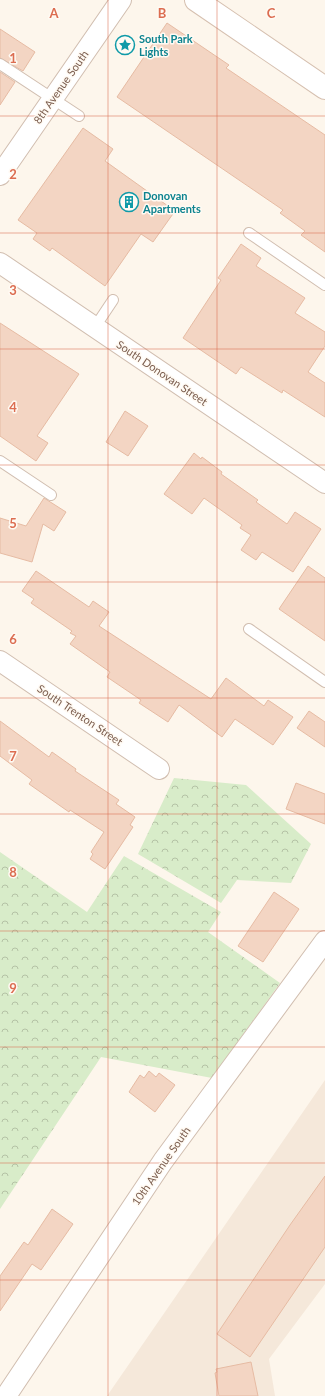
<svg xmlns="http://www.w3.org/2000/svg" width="325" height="1396" font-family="Lato,sans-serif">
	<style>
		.residential { fill: #f5e8da }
		.forest { fill: url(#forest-crowns) }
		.building { fill: #f3d5c3; stroke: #e6bba3 }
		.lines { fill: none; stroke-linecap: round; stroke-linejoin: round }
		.lane-casing { stroke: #d1beb0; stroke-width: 12 }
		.street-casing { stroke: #d1beb0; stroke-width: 22 }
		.secondary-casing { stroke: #d6c0b0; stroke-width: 24 }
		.lane { stroke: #fff; stroke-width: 10 }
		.street { stroke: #fff; stroke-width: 20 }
		.secondary { stroke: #fff; stroke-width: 22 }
		.grid { fill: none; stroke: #dc6d51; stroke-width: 1; stroke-opacity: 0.55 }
		.labels { text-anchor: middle; stroke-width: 3; stroke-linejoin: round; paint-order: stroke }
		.culture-label { font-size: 11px; font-weight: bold; fill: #0d838f; stroke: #fffaf3; text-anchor: start }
		.street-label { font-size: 11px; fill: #7a5c4d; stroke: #fffaf3 }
		.grid-label { font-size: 13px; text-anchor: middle; font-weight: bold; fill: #dc6d51; stroke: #fffaf3; stroke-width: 3; stroke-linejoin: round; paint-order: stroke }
	</style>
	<defs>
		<pattern id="forest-crowns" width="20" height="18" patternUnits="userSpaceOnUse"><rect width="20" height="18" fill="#d8ecc9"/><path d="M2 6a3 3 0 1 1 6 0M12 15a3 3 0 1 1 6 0" fill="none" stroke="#b4c2a5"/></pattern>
	</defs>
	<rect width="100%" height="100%" fill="#fdf6ec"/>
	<path class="residential" d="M325,1080V1284L269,1359L275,1396H107Z"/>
	<g class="forest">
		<path d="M174,778L246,785L311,844L291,883L237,880L221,903L138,854Z"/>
		<path d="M0,852L87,912L124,856L221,912L208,932L280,983L212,1078L101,1057L0,1209Z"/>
	</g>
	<g class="building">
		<path d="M167,23L229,65L226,68L325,135V252L301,235L305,231L280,213L283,210L117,97Z"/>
		<path d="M0,29L35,52L23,71L0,58Z"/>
		<path d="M0,72L15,82L0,105Z"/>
		<path d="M83,128L113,149L105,161L175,211L153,242L141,234L105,286L52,248L50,251L33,239L37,233L18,220Z"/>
		<path d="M241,244L261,258L256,266L305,298L295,313L325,332V346L308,372L325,383V417L283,390L282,393L241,367L236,374L183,338L221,280L218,278Z"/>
		<path d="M0,323L79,374L37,436L48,443L36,461L0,436Z"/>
		<path d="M125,411L148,426L128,456L106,442Z"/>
		<path d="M194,453L201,459L202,457L222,472L221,474L258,500L256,502L287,524L295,512L321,529L293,572L262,552L256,560L241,550L251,535L240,528L242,525L204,498L192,514L164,494Z"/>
		<path d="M44,498L66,512L54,531L43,524L32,562L0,553V518L26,526Z"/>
		<path d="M308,566L325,578V641L279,609Z"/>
		<path d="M36,571L89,607L93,601L109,612L99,626L211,699L226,678L264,706L268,700L293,717L273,745L235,719L222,737L179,705L168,722L139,703L141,700L107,677L110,672L70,644L76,636L70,633L72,631L31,603L34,599L22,591Z"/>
		<path d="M309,711L325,722V747L297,728Z"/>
		<path d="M0,721L49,757L52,752L76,769L75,771L119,800L116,804L135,817L130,825L133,827L105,869L90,859L93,854L91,852L104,832L70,810L69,812L29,784L32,780L0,756Z"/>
		<path d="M296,783L325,794V824L286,809Z"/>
		<path d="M274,892L299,909L263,962L238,946Z"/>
		<path d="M149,1071L156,1077L159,1073L175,1085L155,1112L129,1092L140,1075L144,1078Z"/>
		<path d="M325,1176V1247L250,1357L217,1334L290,1225Z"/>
		<path d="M52,1209L73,1224L41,1270L32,1264L0,1311V1276L24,1242L28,1245Z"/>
		<path d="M251,1362L258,1396H219L215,1373L217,1372L216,1369Z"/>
	</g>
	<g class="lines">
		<g class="lane-casing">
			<g id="lane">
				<path d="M0,64L79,116"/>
				<path d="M249,233L325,285"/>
				<path d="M95,327L113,300"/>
				<path d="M0,461L51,495"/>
				<path d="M249,629L325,682"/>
			</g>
		</g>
		<g class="street-casing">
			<g id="street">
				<path d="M0,175L121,0"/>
				<path d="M0,263L325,483"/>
				<path d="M0,661L159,769"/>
				<path d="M6,1396L163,1161L325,941"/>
			</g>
		</g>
		<g class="secondary-casing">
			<path id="secondary" d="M196,0L325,88"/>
		</g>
		<use href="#lane" class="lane"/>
		<use href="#street" class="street"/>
		<use href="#secondary" class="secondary"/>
	</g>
	<path class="grid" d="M108,0V1396M217,0V1396M0,116H325M0,233H325M0,349H325M0,465H325M0,582H325M0,698H325M0,814H325M0,931H325M0,1047H325M0,1163H325M0,1280H325"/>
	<defs>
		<g id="sight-ring" transform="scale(1)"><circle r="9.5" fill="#fffaf3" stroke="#0f9aa8" stroke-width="1.5"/><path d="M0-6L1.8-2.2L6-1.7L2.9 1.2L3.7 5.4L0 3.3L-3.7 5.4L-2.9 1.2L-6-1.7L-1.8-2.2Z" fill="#0f9aa8"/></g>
		<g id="building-ring" transform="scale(1)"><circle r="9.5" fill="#fffaf3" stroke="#0f9aa8" stroke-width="1.5"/><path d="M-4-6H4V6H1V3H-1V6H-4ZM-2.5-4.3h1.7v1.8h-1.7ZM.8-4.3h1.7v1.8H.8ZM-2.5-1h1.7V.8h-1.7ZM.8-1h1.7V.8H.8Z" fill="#0f9aa8"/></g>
	</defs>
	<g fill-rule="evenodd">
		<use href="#sight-ring" x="125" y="45"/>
		<use href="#building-ring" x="129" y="202"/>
	</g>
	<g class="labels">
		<g class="culture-label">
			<text x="139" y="43">South Park<tspan x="139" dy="13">Lights</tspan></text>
			<text x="143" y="200">Donovan<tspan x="143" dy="13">Apartments</tspan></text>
		</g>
		<g class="street-label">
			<text transform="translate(61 87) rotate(-55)" y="4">8th Avenue South</text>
			<text transform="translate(162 373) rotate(34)" y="4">South Donovan Street</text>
			<text transform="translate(80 715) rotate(34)" y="4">South Trenton Street</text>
			<text transform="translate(161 1166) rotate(-55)" y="4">10th Avenue South</text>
		</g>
	</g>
	<g class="grid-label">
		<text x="54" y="18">A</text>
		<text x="162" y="18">B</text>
		<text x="271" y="18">C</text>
		<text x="13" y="63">1</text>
		<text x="13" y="179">2</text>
		<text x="13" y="295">3</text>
		<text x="13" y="412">4</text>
		<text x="13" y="528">5</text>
		<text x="13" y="644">6</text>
		<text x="13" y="761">7</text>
		<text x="13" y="877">8</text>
		<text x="13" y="993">9</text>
	</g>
</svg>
